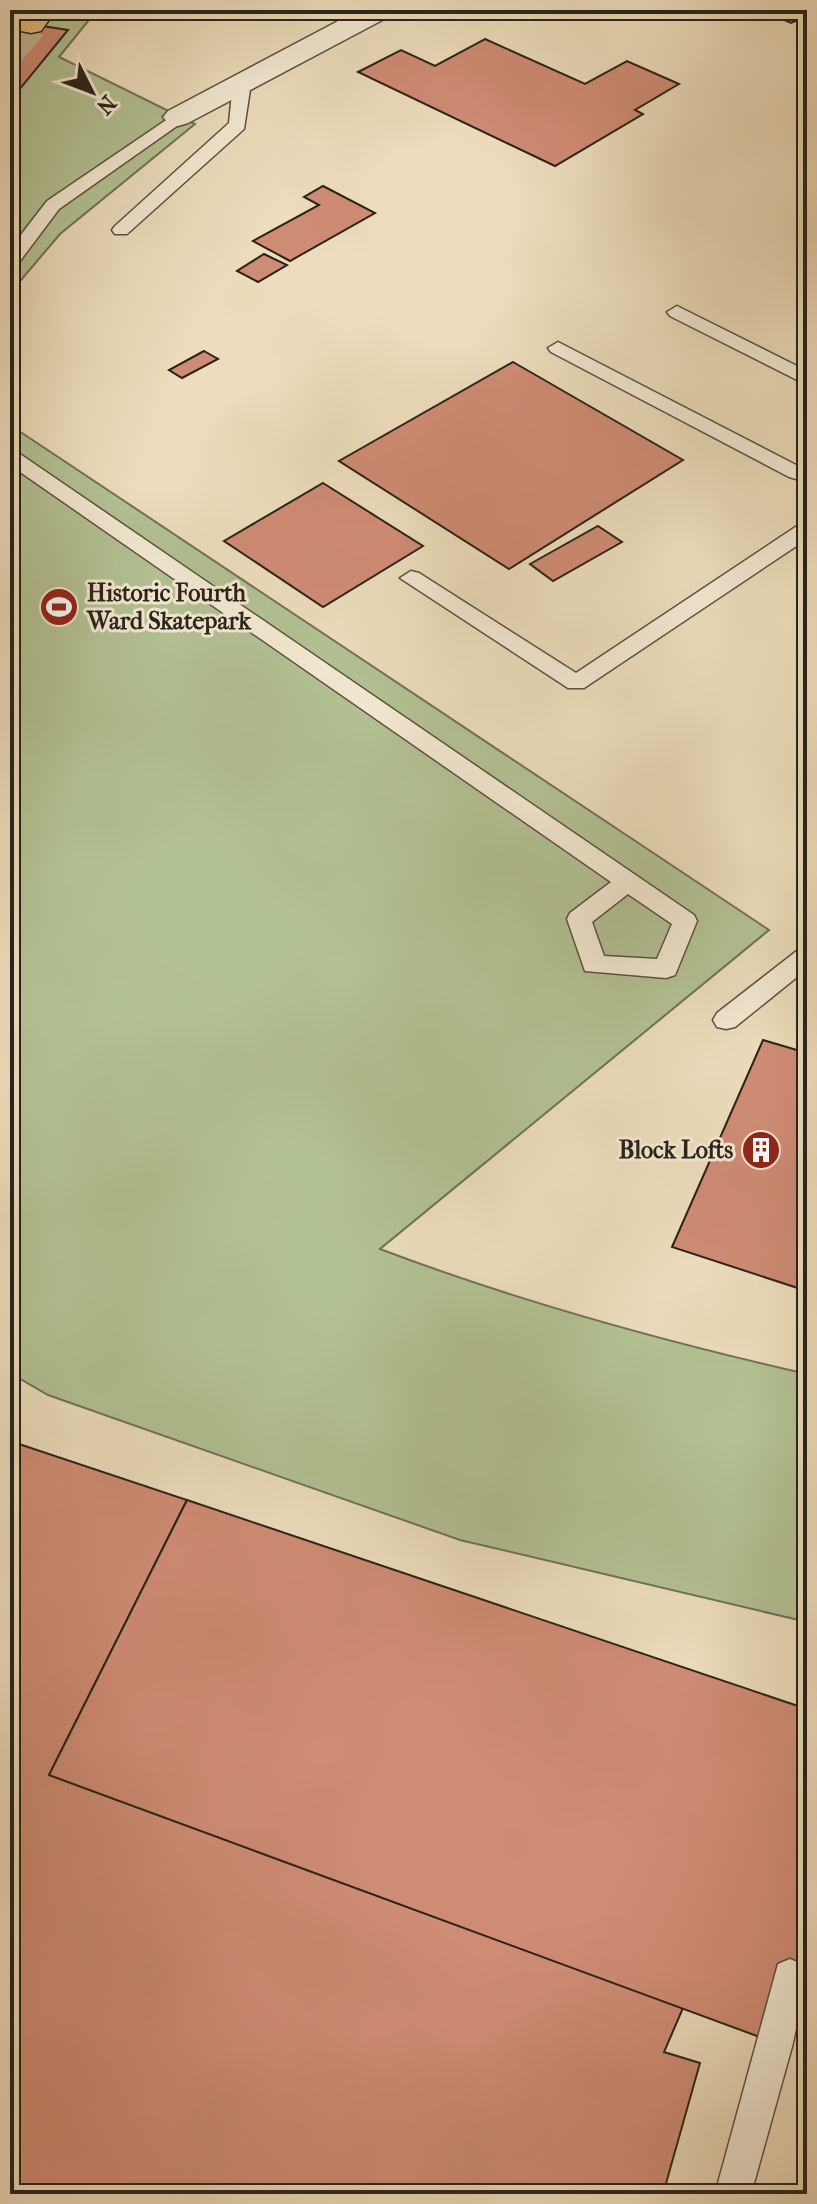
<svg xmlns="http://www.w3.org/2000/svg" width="817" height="2204" font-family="'IM FELL French Canon',serif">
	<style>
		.green { fill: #b3c294; stroke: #6f7256; stroke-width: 2 }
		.building { fill: #cf8c75; stroke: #2b2218; stroke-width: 2 }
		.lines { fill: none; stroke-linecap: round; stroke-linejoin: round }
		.trunk-tunnel { stroke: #c6b89b; stroke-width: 32; stroke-dasharray: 32 16; stroke-linecap: butt }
		.service-casing { stroke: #5c5141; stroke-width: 3 }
		.minor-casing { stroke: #5c5141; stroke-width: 3 }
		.trunk-casing { stroke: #2b2218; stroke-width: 3 }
		.service { fill: #f3e9d3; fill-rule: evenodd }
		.minor { fill: #f3e9d3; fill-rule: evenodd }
		.trunk { fill: #e6be7e; fill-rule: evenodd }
		.labels { text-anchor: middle; stroke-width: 6; stroke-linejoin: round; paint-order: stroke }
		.poi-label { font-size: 24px; font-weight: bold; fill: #2b2218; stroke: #f3e9d3; text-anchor: start }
	</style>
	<rect width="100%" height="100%" fill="#edddbc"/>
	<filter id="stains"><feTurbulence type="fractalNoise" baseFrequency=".0025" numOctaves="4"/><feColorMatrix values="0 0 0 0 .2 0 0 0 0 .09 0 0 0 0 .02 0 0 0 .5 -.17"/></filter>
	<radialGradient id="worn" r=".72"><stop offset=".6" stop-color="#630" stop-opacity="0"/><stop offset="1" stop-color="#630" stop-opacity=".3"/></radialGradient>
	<g class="green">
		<path d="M10,10H97L59,57L195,124L60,234L10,293Z"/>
		<path d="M10,425L769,930L380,1249C520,1302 662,1341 807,1374V1622L460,1540L48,1395L10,1373Z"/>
	</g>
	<g class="building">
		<path d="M774,10H807V24L798,20L791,23L770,14Z"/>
		<path d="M10,21L68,30L10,101Z"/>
		<path d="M485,39L585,84L627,61L679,84L635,110L643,114L555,166L358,72L401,50L435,66Z"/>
		<path d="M323,186L375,213L290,261L253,241L319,205L304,197Z"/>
		<path d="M264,254L287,265L258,282L237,271Z"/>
		<path d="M204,351L218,359L182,378L169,370Z"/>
		<path d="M513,362L683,460L509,569L339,461Z"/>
		<path d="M323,483L423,546L323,607L224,541Z"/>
		<path d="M598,526L622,542L553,581L530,564Z"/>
		<path d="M763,1040L807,1053V1291L672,1247Z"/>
		<path d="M10,1441L187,1500L49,1775L683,2008L664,2052L700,2063L663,2194H10V1639L18,1624L10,1622Z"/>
		<path d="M187,1500L807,1709V1936L776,2043L49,1775Z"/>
	</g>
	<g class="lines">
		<path class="trunk-tunnel" d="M10,50L31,25"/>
		<g class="service-casing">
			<g id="service">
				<path d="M242,78L251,83L244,129L127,234H115L112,230L115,226L229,123L233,83Z"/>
				<path d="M178,112L187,117L184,121L59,209L17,265L10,267V249L47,201Z"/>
				<path d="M677,306L807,371V385L670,316L667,312Z"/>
				<path d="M558,342L796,465L807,461V475L796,479L789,477L551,352L548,348Z"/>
				<path d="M10,450L17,452L694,915L697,921L675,975L666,978L585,971L567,919L570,913L611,882L10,465ZM628,894L672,924L657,959L604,956L592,922Z"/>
				<path d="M807,523V539L584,688H568L400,578L411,571L419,573L576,673L800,524Z"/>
				<path d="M807,947V969L735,1027L726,1029L717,1027L713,1020L717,1013L798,950Z"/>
				<path d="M790,1959L802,1964L807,1976L793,2043L751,2194H715L778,1964Z"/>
			</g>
		</g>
		<g class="minor-casing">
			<path id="minor" d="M359,10H394L390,16L188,123L178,126L168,123L163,117L168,111Z"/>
		</g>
		<g class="trunk-casing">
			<path id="trunk" d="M28,10H56L41,31L31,33L21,31L17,25Z"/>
		</g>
		<use href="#service" class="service"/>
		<use href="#minor" class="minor"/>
		<use href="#trunk" class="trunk"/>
	</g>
	<defs>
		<g id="stadium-disc" transform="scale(2)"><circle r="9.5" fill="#8f2418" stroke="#f3e9d3"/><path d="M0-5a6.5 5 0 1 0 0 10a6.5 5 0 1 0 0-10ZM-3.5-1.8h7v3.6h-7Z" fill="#fff"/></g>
		<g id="building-disc" transform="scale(2)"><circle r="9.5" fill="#8f2418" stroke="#f3e9d3"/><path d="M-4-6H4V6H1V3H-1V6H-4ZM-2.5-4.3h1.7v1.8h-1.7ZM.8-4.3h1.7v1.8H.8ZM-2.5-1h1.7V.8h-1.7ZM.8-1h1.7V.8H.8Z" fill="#fff"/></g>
	</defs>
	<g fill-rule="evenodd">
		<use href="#stadium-disc" x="59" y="607"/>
		<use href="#building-disc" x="761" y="1150"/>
	</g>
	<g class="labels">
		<g class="poi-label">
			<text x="87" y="601">Historic Fourth<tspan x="87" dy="28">Ward Skatepark</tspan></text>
			<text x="733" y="1158" text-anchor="end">Block Lofts</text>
		</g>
	</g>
	<rect width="817" height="2204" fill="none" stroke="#edddbc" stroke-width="40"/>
	<rect x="12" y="12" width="793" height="2180" fill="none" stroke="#2b2218" stroke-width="4"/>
	<rect x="20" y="20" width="777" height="2164" fill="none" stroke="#2b2218" stroke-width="2"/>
	<g transform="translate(92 92) rotate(132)" stroke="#f3e9d3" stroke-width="6" paint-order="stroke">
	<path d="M0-6L14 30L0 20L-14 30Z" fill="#2b2218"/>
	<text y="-12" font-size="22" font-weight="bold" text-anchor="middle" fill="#2b2218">N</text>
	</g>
	<rect width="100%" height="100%" filter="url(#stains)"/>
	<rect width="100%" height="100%" fill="url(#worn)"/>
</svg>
